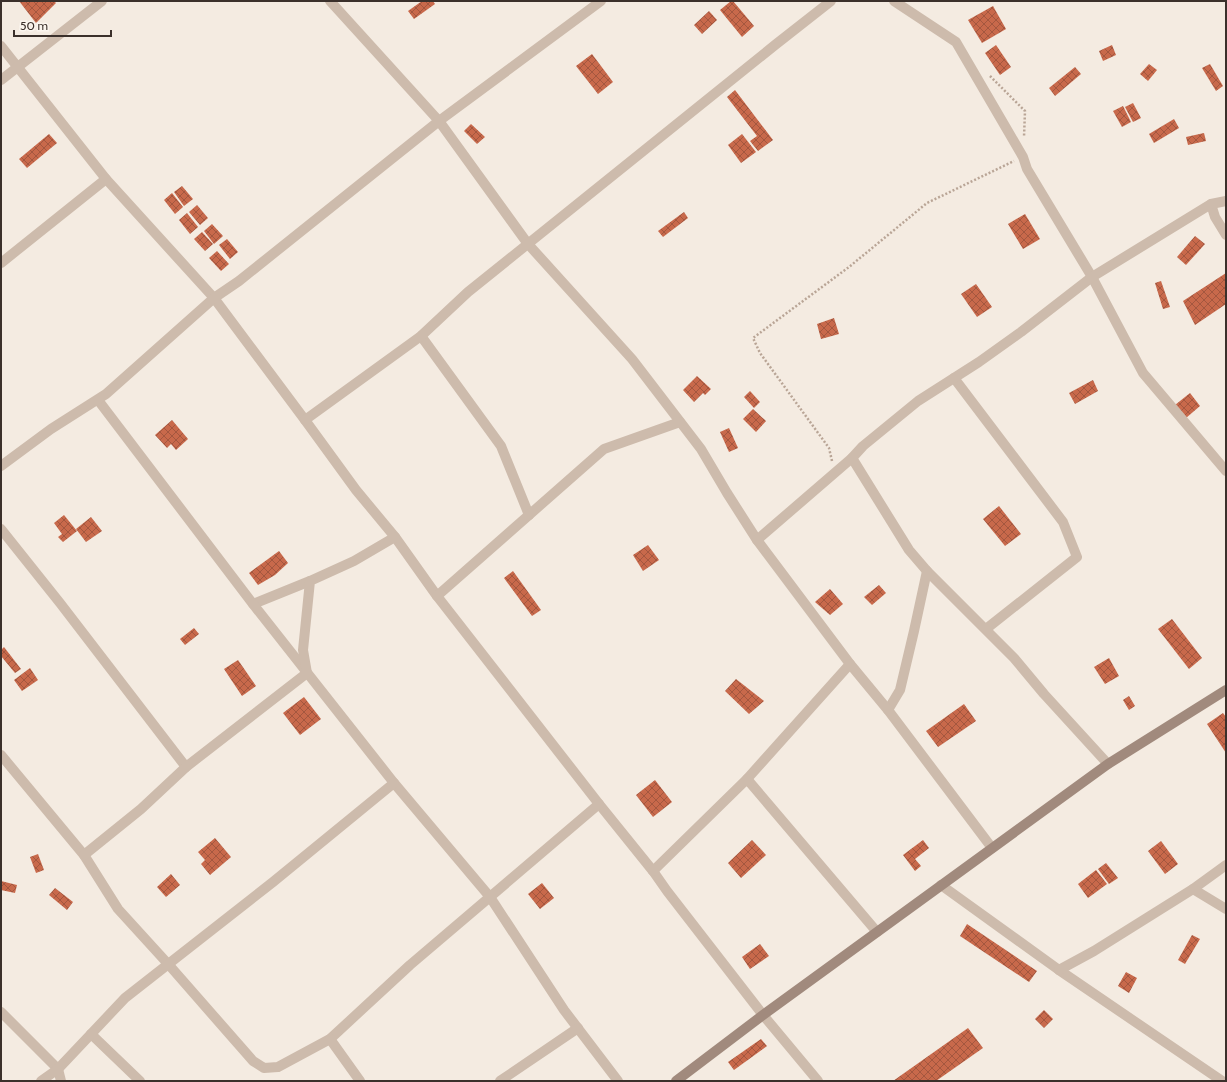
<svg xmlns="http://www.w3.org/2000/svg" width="1227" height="1082" font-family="Cabin,sans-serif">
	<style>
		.building { fill: url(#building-cross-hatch) }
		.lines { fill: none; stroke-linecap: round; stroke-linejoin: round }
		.path { stroke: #b9a596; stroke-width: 2.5; stroke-dasharray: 2 2; stroke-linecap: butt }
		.street { stroke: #cdbbac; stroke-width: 10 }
		.secondary { stroke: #a18a7d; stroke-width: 10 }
	</style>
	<defs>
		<pattern id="building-cross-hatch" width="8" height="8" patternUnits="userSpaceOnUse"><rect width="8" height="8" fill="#c8694b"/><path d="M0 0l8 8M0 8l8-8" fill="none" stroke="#a4573f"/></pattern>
	</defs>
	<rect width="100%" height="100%" fill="#f4ebe1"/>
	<g class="building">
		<path d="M19,1H54L56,3L36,23Z"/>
		<path d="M422,1H433L435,4L414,19L408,11Z"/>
		<path d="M731,1H733L754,26L742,37L720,10Z"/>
		<path d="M993,6L1006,29L982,43L968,20Z"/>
		<path d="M709,11L717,20L702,34L694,25Z"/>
		<path d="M996,45L1011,67L1000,75L985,53Z"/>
		<path d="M1112,45L1116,55L1103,61L1099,51Z"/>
		<path d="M592,54L613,82L598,94L576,66Z"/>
		<path d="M1149,64L1157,70L1148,81L1140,74Z"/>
		<path d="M1210,64L1223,86L1216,91L1202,68Z"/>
		<path d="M1075,67L1081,74L1055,96L1049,88Z"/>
		<path d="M735,90L773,140L758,151L750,141L757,136L727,97Z"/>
		<path d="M1133,103L1141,118L1133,122L1125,107Z"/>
		<path d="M1123,106L1131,122L1122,127L1113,111Z"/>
		<path d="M1174,119L1179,128L1154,143L1149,134Z"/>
		<path d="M471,124L485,137L477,144L464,131Z"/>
		<path d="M1204,133L1206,141L1188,145L1186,137Z"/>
		<path d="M49,134L57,143L27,168L19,159Z"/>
		<path d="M742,134L756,152L741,163L728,145Z"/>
		<path d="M182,186L193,199L184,206L174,192Z"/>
		<path d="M172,193L183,207L175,214L164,200Z"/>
		<path d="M197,205L208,218L200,225L189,212Z"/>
		<path d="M684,212L688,218L663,237L658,231Z"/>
		<path d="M187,213L198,227L190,234L179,220Z"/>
		<path d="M1025,214L1040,239L1023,249L1008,224Z"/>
		<path d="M212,224L223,236L214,244L204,231Z"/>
		<path d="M202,232L213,244L205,251L194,239Z"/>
		<path d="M1195,236L1205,244L1186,265L1177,257Z"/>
		<path d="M227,239L238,252L230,259L219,245Z"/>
		<path d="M217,251L229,264L221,271L209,258Z"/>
		<path d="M1226,273V304L1195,325L1183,301Z"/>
		<path d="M1161,281L1170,307L1163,309L1155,283Z"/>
		<path d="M976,284L992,307L977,317L961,294Z"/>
		<path d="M834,318L839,334L821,339L817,324Z"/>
		<path d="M697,376L711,389L705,395L703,393L694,402L683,390Z"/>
		<path d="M1093,380L1098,391L1075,404L1069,393Z"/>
		<path d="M750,391L760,402L754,408L744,397Z"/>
		<path d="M1190,393L1200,406L1186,418L1175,405Z"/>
		<path d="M753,409L766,421L756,432L743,419Z"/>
		<path d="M172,420L188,439L176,450L171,444L167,448L155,435Z"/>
		<path d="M729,428L738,448L729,452L720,432Z"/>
		<path d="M999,506L1021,534L1005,546L983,519Z"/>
		<path d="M64,515L77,531L63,542L58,537L62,534L54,523Z"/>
		<path d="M91,517L102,531L86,542L76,529Z"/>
		<path d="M648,545L659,560L643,571L633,555Z"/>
		<path d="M279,551L288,563L275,575L258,585L249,573Z"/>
		<path d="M513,571L541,610L532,616L504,578Z"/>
		<path d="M879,585L886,593L872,605L864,597Z"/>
		<path d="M830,589L843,604L830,615L815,602Z"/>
		<path d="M1172,619L1202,658L1189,669L1158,629Z"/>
		<path d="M194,628L199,634L185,645L180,639Z"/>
		<path d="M4,647L21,669L15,673L1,656V650Z"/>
		<path d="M1109,658L1119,676L1105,684L1094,667Z"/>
		<path d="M238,660L256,686L242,696L224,669Z"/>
		<path d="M30,668L38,680L22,691L14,680Z"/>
		<path d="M736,679L764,701L749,714L725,691Z"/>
		<path d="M1129,696L1135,706L1129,710L1123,700Z"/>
		<path d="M304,697L321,719L300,735L283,713Z"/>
		<path d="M964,704L976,721L938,747L926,731Z"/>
		<path d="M1223,713L1226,717V753L1207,724Z"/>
		<path d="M655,780L672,802L653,817L636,795Z"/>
		<path d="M215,838L231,857L210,875L201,864L205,860L198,852Z"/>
		<path d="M752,840L766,855L741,878L728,863Z"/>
		<path d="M923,840L929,848L915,859L921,866L915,871L903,855Z"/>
		<path d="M1161,841L1178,864L1165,874L1148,851Z"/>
		<path d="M38,854L44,870L36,873L30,857Z"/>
		<path d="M1106,863L1118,878L1109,884L1098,869Z"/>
		<path d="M1096,870L1107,884L1088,898L1078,884Z"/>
		<path d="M171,874L180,885L166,897L157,887Z"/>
		<path d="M1,881L17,885L15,893L1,890Z"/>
		<path d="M542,883L554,898L540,909L528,894Z"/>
		<path d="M55,888L73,902L67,910L49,895Z"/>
		<path d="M967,924L1037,971L1029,982L960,936Z"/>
		<path d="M1192,935L1200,939L1185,964L1178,960Z"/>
		<path d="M760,944L769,956L750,969L742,957Z"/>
		<path d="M1126,972L1137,978L1129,993L1118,986Z"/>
		<path d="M1044,1010L1053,1019L1044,1028L1035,1019Z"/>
		<path d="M968,1028L983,1048L936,1081H893Z"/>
		<path d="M761,1039L767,1046L734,1070L728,1062Z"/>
	</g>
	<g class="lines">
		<g class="path">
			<path d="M990,76L1025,111L1024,137"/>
			<path d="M832,461L829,448L760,353L753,338L849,267L927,203L1014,161"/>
		</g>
		<g class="street">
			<path d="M330,1L439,121L528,244L632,359L701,449L727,493L757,540"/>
			<path d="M894,1L956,42L1023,157L1027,169L1092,277L1143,373L1226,471"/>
			<path d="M1,46L106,179L214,298L305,420L356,490L395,537L437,596L599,804L653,871L667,891L763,1015L818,1081"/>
			<path d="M1,80L102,1"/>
			<path d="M1211,204L1215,217L1226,235"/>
			<path d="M1,263L106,179"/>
			<path d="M421,336L501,446L529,515"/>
			<path d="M954,378L1063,522L1077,557L986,629"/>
			<path d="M98,400L253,604L310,581"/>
			<path d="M305,420L421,336L468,292L775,45L831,1"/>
			<path d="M852,458L909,550L927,571L1014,658L1044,694L1108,764"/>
			<path d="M1,466L51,429L106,394L214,298L239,281L439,121L601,1"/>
			<path d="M1,529L60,603L186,767"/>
			<path d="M437,596L604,449L680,422"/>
			<path d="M253,604L394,783L490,897L564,1010L618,1081"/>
			<path d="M850,664L757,540L852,458L863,446L918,401L979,362L1021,332L1092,277L1211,204L1226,201"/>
			<path d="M888,710L900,690L914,631L927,571"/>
			<path d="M1,755L84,855L118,909L169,965L253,1061L264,1068L278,1067L330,1039L410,965L599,804"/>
			<path d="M747,779L850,664L888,710L992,848"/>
			<path d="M84,855L141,809L186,767L307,673L303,650L310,581L354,561L395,537"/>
			<path d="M653,871L747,779L877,932"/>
			<path d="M941,885L1059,970L1222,1081"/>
			<path d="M1193,889L1226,865"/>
			<path d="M1059,970L1094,951L1193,889L1226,909"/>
			<path d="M1,1012L58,1069L61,1081"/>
			<path d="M91,1034L140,1081"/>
			<path d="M330,1039L360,1081"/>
			<path d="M41,1081L58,1069L125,998L273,882L394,783"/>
			<path d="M500,1081L578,1028"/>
		</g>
		<path class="secondary" d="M676,1081L763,1015L1108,764L1226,690"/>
	</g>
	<rect width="1227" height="1082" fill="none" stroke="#3b302b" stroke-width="4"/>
	<path d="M14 30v6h97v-6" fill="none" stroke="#3b302b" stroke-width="2"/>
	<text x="20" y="30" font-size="12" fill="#3b302b" stroke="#fbf5ee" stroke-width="3" paint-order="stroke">50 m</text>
</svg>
